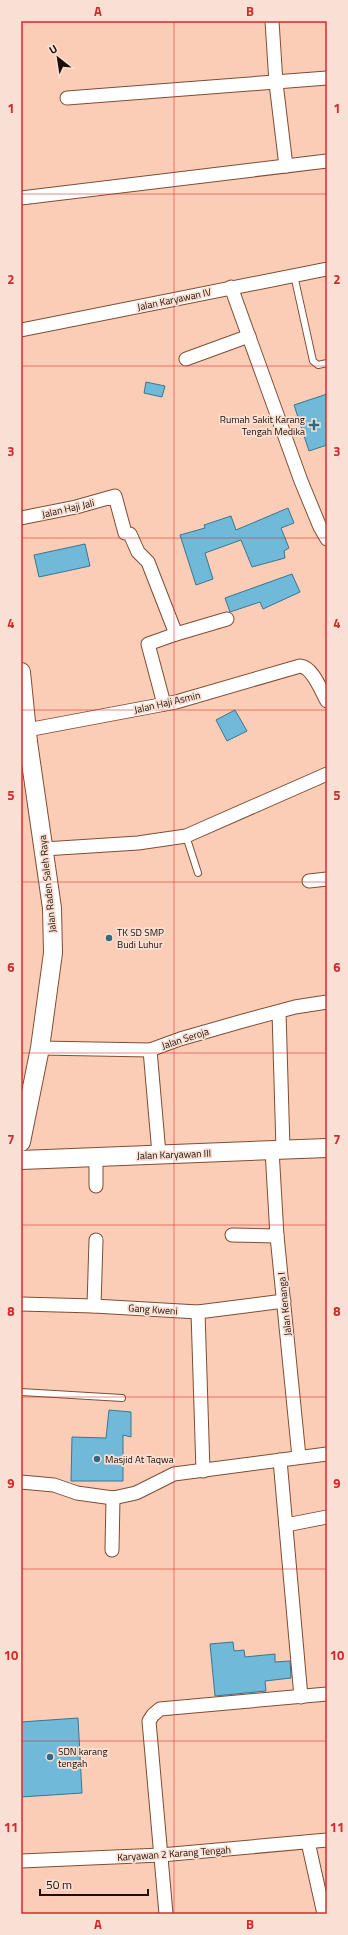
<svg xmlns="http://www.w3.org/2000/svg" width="348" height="1935" font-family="'Titillium Web',sans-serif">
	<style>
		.building { fill: #70b9d8; stroke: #367792 }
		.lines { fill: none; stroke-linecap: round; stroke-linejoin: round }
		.lane-casing { stroke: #7f4d33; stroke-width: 8 }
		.street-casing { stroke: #7f4d33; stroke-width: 15 }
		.secondary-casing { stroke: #7f4d33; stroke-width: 20 }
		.lane { stroke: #fff; stroke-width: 6 }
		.street { stroke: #fff; stroke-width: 13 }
		.secondary { stroke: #fff; stroke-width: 18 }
		.grid { fill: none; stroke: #d62828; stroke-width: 1; stroke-opacity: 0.55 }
		.poi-dot { fill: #306b84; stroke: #f8e0d4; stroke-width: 1.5 }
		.labels { text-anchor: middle; stroke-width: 3.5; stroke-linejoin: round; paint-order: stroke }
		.street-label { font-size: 10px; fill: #200c03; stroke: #f8e0d4 }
		.poi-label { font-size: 10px; fill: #200c03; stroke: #f8e0d4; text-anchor: start }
		.neatline { fill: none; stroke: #d62828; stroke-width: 1.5 }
		.grid-label { font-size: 13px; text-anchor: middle; font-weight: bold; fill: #d62828 }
	</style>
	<rect width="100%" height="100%" fill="#fccdb6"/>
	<g class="building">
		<path d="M146,382L165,386L162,397L144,393Z"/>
		<path d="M327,394V445L309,451L294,405Z"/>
		<path d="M288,508L294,523L281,528L289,548L284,551L285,558L252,567L241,540L205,553L213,579L196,585L180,535L205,528L204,525L231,516L236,530Z"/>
		<path d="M85,544L90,566L39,577L34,555Z"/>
		<path d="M292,574L300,592L263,609L260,602L230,612L225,598Z"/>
		<path d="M235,710L247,731L227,741L216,720Z"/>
		<path d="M109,1410L131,1412V1437L123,1435V1481H71L72,1437L106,1438Z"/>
		<path d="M233,1642L234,1651L244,1650L245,1657L275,1654V1662L290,1661L291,1678L265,1681L266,1691L215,1696L210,1644Z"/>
		<path d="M78,1718L82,1793L21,1797V1722Z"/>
	</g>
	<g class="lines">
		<g class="lane-casing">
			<g id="lane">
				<path d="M294,275L313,361L318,365L327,363"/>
				<path d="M186,836L198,873"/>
				<path d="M21,1392L122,1398"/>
			</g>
		</g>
		<g class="street-casing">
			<g id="street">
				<path d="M272,21L276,83L286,166"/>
				<path d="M67,98L327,78"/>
				<path d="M21,198L327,161"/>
				<path d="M231,287L301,481L320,527L327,539"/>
				<path d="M21,330L327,269"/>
				<path d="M186,359L249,336"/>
				<path d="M21,518L76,507L115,496L125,533L130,534L138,552L148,562L176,634L148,644L164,704"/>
				<path d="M176,634L227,619"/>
				<path d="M27,730L176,702L300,666C313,667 321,691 327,701"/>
				<path d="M44,849L138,843L186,836L327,774"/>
				<path d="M309,881L327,879"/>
				<path d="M279,1012L283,1149"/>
				<path d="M40,1048L150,1050L180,1039L243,1021L295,1007L327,1002"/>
				<path d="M150,1050L159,1154"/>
				<path d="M272,1150L277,1236L299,1457"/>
				<path d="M96,1157V1186"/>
				<path d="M232,1235L277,1236"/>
				<path d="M21,1304L94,1306L198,1312L284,1301"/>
				<path d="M94,1306L96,1240"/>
				<path d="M198,1312L203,1471"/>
				<path d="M280,1460L301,1697"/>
				<path d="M21,1482L54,1485L77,1493L113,1498L136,1493L174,1474L327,1454"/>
				<path d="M286,1525L327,1517"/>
				<path d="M112,1550L113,1498"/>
				<path d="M308,1842L324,1914"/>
				<path d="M21,1861L161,1855L327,1840"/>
				<path d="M166,1914L149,1721L153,1715L160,1709L327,1694"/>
			</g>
		</g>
		<g class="secondary-casing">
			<g id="secondary">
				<path d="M21,672L28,742L52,908L53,953L40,1048L21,1142"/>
				<path d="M21,1160L327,1148"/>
			</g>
		</g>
		<use href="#lane" class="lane"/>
		<use href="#street" class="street"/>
		<use href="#secondary" class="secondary"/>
	</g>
	<path class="grid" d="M174,21V1914M21,194H327M21,366H327M21,538H327M21,710H327M21,882H327M21,1053H327M21,1225H327M21,1397H327M21,1569H327M21,1741H327"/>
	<g class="poi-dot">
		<path d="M312 419h4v4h4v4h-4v4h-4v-4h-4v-4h4z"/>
		<circle cx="109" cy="938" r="4"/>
		<circle cx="97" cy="1459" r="4"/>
		<circle cx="50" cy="1757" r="4"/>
	</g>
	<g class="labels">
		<g class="street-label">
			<text transform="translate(174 299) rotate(-12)" y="4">Jalan Karyawan IV</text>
			<text transform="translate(68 508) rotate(-13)" y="4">Jalan Haji Jali</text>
			<text transform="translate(167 702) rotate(-13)" y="4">Jalan Haji Asmin</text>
			<text transform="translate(47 884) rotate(-96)" y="4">Jalan Raden Saleh Raya</text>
			<text transform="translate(185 1038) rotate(-18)" y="4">Jalan Seroja</text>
			<text transform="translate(174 1154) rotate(-2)" y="4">Jalan Karyawan III</text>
			<text transform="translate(284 1304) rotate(-96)" y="4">Jalan Kenanga I</text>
			<text transform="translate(153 1309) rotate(4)" y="4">Gang Kweni</text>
			<text transform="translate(174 1853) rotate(-4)" y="4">Karyawan 2 Karang Tengah</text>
		</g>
		<g class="poi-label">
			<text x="305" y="423" text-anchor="end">Rumah Sakit Karang<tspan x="305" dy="12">Tengah Medika</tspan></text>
			<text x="117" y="936">TK SD SMP<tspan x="117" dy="12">Budi Luhur</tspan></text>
			<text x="105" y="1463">Masjid At Taqwa</text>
			<text x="58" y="1755">SDN karang<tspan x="58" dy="12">tengah</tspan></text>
		</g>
	</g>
	<rect width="348" height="1935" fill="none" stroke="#f8e0d4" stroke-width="44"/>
	<g transform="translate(58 58) rotate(330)" stroke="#f8e0d4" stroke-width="3" paint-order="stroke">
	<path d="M0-3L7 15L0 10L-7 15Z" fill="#200c03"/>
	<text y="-6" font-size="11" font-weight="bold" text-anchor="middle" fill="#200c03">U</text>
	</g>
	<path d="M40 1889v6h108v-6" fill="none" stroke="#200c03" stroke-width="2"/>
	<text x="46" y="1889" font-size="12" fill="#200c03" stroke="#f8e0d4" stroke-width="3" paint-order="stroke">50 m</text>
	<rect x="22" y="22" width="304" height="1891" class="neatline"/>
	<g class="grid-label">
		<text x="98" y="16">A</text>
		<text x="250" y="16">B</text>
		<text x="11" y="113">1</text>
		<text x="337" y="113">1</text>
		<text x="11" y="284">2</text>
		<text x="337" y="284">2</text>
		<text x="11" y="456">3</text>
		<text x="337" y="456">3</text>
		<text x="11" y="628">4</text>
		<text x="337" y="628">4</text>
		<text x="11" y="800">5</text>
		<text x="337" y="800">5</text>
		<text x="11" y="972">6</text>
		<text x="337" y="972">6</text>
		<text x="11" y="1144">7</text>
		<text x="337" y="1144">7</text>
		<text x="11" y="1316">8</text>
		<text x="337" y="1316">8</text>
		<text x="11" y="1488">9</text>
		<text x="337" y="1488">9</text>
		<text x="11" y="1660">10</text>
		<text x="337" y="1660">10</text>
		<text x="11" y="1832">11</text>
		<text x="337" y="1832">11</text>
		<text x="98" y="1929">A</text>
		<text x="250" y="1929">B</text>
	</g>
</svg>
